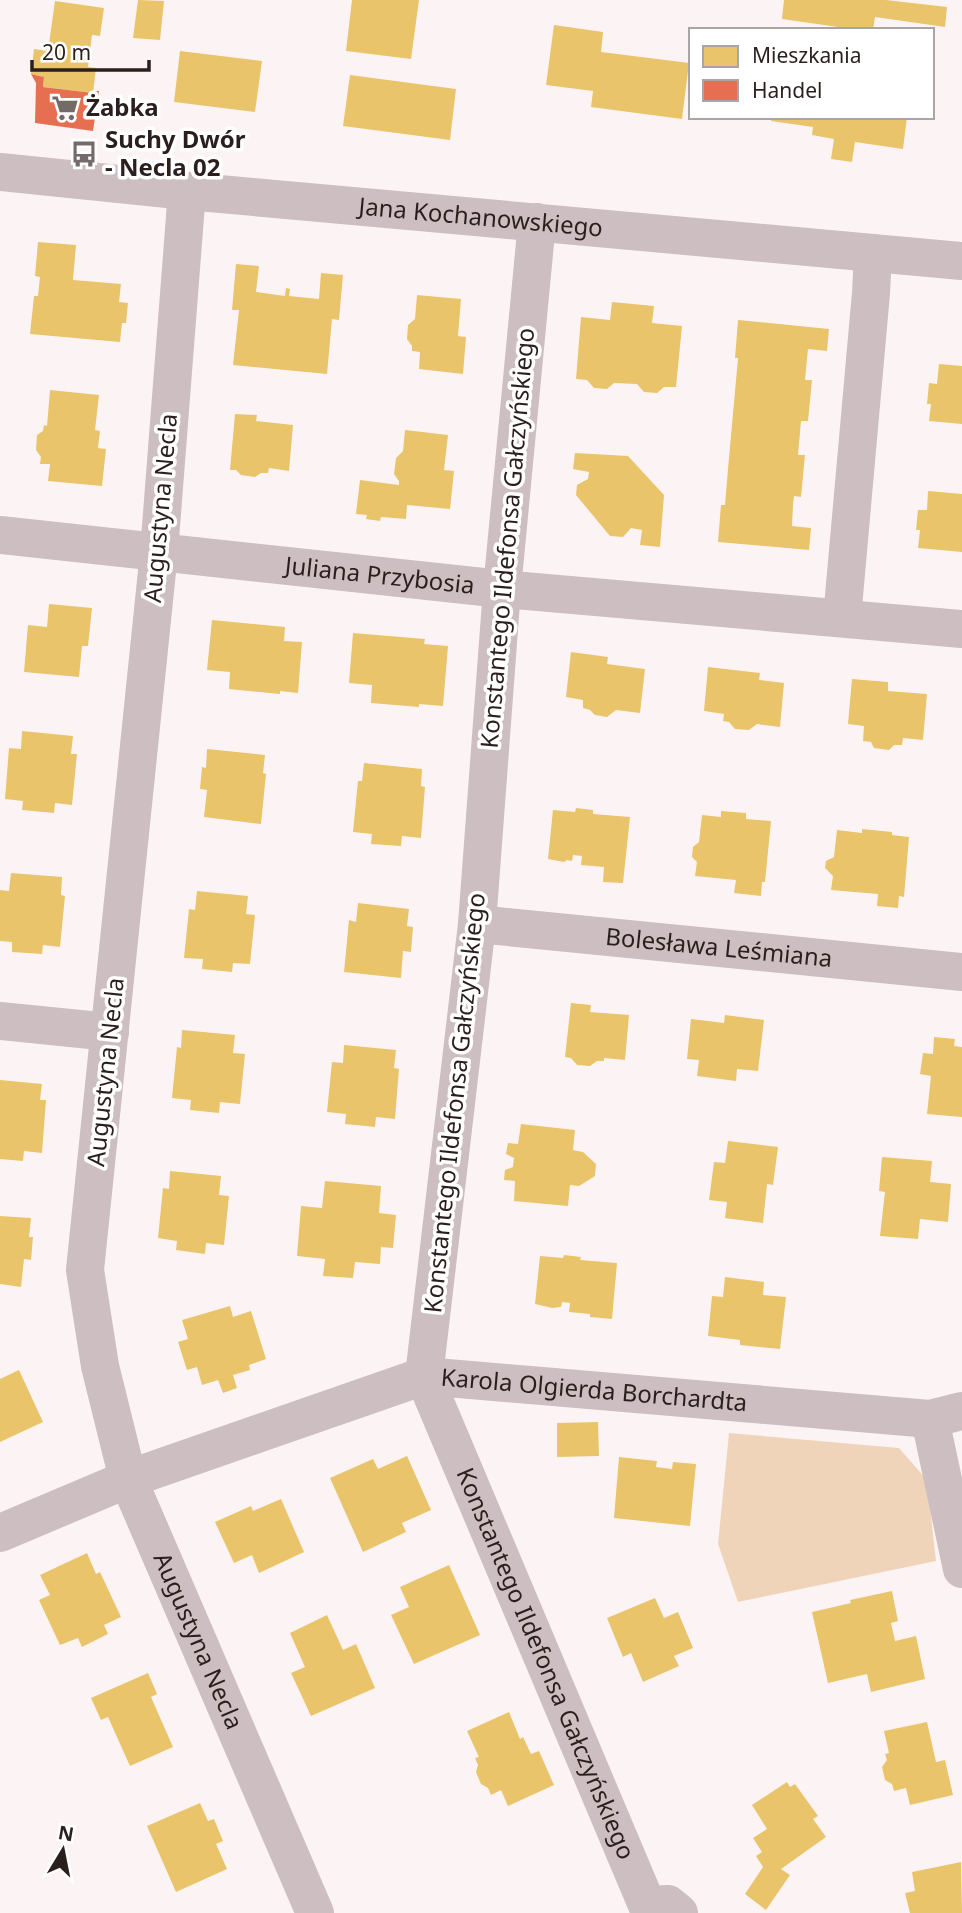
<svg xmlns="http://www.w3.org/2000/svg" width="962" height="1913" font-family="'Noto Sans',sans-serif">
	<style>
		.green { fill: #f0d4ba }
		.homes { fill: #e9c46a }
		.shops { fill: #e76f51 }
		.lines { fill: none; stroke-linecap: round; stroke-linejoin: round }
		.minor { stroke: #ccbec1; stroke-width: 38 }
		.labels { text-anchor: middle; stroke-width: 7; stroke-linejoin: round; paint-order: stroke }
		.poi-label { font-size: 24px; font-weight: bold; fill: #2b1f1e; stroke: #fff; text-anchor: start }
		.street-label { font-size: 24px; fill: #2b1f1e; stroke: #fff }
	</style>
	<rect width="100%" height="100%" fill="#fcf4f4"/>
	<path class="green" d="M729,1433L899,1448L927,1480L936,1561L738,1602L718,1544Z"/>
	<g class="homes">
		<path d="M138,0L164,1L160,40L133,38Z"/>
		<path d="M352,0H419L411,59L346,51Z"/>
		<path d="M784,0H886L947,7L945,27L875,17L873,30H837L838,27L782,19Z"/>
		<path d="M55,1L104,8L100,36L92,35L88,67L96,68L93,93L43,87L44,77L31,74L34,49L48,51Z"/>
		<path d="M554,25L603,32L601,52L689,63L682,119L591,107L593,91L546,85Z"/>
		<path d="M180,51L262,61L255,112L174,102Z"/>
		<path d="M350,75L456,89L450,140L343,126Z"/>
		<path d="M772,117H907L903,149L855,142L852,162L831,159L834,139L812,135L813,127L771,121Z"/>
		<path d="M38,242L76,245L73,280L121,284L119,302L128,303L126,323H122L120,342L30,334L34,296H38L40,277L35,276Z"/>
		<path d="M236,264L259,266L256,292L285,296L286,288L290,289L289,296L319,299L321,273L343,275L339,320L332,319L327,374L233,365L239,310H232Z"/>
		<path d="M417,295L461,299L458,336L466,337L463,374L419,369L420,352L412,351V346L407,339L408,325L415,319Z"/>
		<path d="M612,302L654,306L652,323L682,326L676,387H664L657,393L644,392L637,384L614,383L607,389L594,388L587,380L576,379L581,317L610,320Z"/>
		<path d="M738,320L829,329L827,351L808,349L805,380H812L808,421H801L798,455H805L801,497L794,496L793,505L792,526L811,528L809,550L718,542L721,505H725L728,469L738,358H735Z"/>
		<path d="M939,364L962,366V424L929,421L931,404H927L929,383L937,384Z"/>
		<path d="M50,390L99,395L95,430L100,431L98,448L106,449L102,486L48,481L50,464H40L41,457L36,450L37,435L43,431L44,425L47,426Z"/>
		<path d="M235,414L257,415L256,421L293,425L289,471L269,468L268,473H261L255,477L241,475L236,470H230Z"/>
		<path d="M405,430L448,435L444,470L454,471L450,509L407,505L406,519L381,517L380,521L366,519L367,515L356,514L360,480L399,485V481L394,474L396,458L403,451Z"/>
		<path d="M575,453L628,456L664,495L660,547L640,545L642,530L631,528L623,537L610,536L576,495L577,485L588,479L589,472L573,469Z"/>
		<path d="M928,491L962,494V552L918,548L920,530H916L918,510H927Z"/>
		<path d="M49,604L92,608L88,646H82L79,677L24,672L28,625L47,627Z"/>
		<path d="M212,620L285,627L284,641L302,642L298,693L280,691V694L229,689L230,672L207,670Z"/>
		<path d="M353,633L425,639L424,644L448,646L443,706L419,704V707L371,703L372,685L349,683Z"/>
		<path d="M571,652L608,657L607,664L645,669L640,713L616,710L607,717L595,715L590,710L583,708V700L566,697Z"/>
		<path d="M708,667L760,673L759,680L784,683L780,727L757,724L749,730L735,729L729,722L723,721L724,714L704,711Z"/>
		<path d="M852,679L888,682V691L927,694L923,740L903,738L902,745H894L889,750L874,748L871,742L863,741L864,726L848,724Z"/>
		<path d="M22,731L73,736L71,754H77L72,805L55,803L54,813L22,810L23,801L5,799L9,748L21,749Z"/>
		<path d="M207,749L265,755L263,773L266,774L261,824L204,817L207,790L200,789L202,767L206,768Z"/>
		<path d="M364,763L422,769L421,786L425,787L421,838L402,836L401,846L371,844L372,834L353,832L358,781H362Z"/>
		<path d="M576,808L593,810V814L630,817L623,883L603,882L604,867L581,865L582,856L573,855L572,861L567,860L564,862L548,859L553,810L575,812Z"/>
		<path d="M721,811L746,813V819L771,821L765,882H762L761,896L734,893L736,880L695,876L697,862L692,857L693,847L699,842L702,815L721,817Z"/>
		<path d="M862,829L892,832V835L909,837L904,897L899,896L898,908L877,906L878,894L831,890L833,876L825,868L826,861L834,857L837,830L862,833Z"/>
		<path d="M11,873L62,877L61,895L65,896L60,947L43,945L42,954L12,952V942L0,941V890L9,891Z"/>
		<path d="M197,891L248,896L246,914L255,915L250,964L233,963L232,972L202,969L203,959L184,958L189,909L195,910Z"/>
		<path d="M358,903L409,909L407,926L413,927L411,952L403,951L401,978L344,972L349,920L356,922Z"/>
		<path d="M571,1003L591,1005L590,1012L629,1015L625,1060L604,1058V1061H597L590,1066L577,1065L571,1058L565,1057Z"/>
		<path d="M725,1015L764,1020L758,1071L737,1069L736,1081L697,1076L699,1060L687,1059L691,1019L724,1023Z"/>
		<path d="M182,1030L235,1035L233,1053L245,1054L240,1104L220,1102L219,1113L190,1110L191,1100L172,1098L177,1047L181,1048Z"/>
		<path d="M934,1037L955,1039L954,1046L962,1047V1117L927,1114L931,1076L920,1074L923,1053L933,1054Z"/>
		<path d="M344,1045L396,1050L394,1068L399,1069L395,1119L376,1117L375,1127L345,1124L346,1114L327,1112L332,1062L343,1063Z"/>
		<path d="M0,1080L42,1084L40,1100H46L42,1153L24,1151L23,1161L0,1159Z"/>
		<path d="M521,1124L575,1130L573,1150L583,1152L596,1164L595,1176L579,1186L570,1185L568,1206L514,1201L515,1181L504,1180L505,1170L513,1167L514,1158L506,1154L508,1143L518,1144Z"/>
		<path d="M728,1141L778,1147L773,1185L767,1184L763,1223L725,1218L727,1202L709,1200L714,1162L725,1163Z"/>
		<path d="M882,1157L932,1161L930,1182L951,1184L948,1222L920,1219L918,1239L880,1236L885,1192L879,1191Z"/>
		<path d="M170,1171L221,1176L219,1195L229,1196L224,1245L206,1243L205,1254L176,1250L177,1241L158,1238L163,1188L169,1189Z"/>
		<path d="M325,1181L381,1186L379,1213L396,1215L393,1248L381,1247L380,1264L355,1262L353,1278L323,1276L325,1259L297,1256L301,1206L322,1208Z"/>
		<path d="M0,1216L31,1218L29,1237H33L31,1260L24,1259L21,1287L0,1284Z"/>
		<path d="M564,1255L581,1257L580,1260L617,1263L612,1319L590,1317V1314L569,1312L570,1303L562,1302L561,1307L552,1308L535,1304L540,1256L563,1258Z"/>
		<path d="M725,1277L764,1282L763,1295L786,1297L780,1349L740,1345V1340L708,1336L712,1296L723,1297Z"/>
		<path d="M230,1306L233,1317L251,1311L266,1359L249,1365L250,1370L233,1375L237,1388L223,1393L218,1380L202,1385L197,1367L187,1370L178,1342L188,1339L182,1320Z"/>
		<path d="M19,1370L43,1422L0,1442V1379Z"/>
		<path d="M598,1422L599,1456L557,1457V1423Z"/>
		<path d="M407,1456L431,1510L402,1523L406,1532L363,1552L330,1478L373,1459L378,1469Z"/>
		<path d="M619,1457L657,1461L656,1467L672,1469L673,1462L696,1464L690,1526L614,1518Z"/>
		<path d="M281,1499L304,1552L259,1573L252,1555L234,1563L215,1522L251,1506L253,1511Z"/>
		<path d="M87,1553L96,1574L100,1572L121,1617L104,1625L108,1634L82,1647L78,1638L60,1645L39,1600L50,1595L40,1575Z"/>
		<path d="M449,1565L480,1635L414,1664L391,1615L409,1607L400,1587Z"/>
		<path d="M892,1591L898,1621L891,1623L895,1641L916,1636L925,1679L871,1692L867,1674L828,1683L812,1612L851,1603L850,1600Z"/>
		<path d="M655,1598L664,1618L678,1612L693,1648L674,1656L679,1666L643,1682L631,1653L623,1657L607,1618Z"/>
		<path d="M327,1615L343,1650L356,1644L375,1688L311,1716L291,1673L305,1667L290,1633Z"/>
		<path d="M148,1673L157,1694L151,1697L173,1747L130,1766L108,1717L101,1720L91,1698Z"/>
		<path d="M509,1712L520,1739L523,1737L531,1754L539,1751L554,1785L508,1806L501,1790L491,1795L488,1788L481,1784L476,1772L478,1765L475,1758L479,1757L467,1731Z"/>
		<path d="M927,1722L936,1762L945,1760L953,1795L910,1805L906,1788L894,1791L892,1784L885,1780L882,1767L887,1760L885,1754L889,1753L884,1731Z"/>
		<path d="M787,1782L790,1787L795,1784L818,1816L813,1819L826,1837L781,1869L790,1875L766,1910L745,1894L763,1867L756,1856L762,1852L753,1838L767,1829L752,1805Z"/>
		<path d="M200,1803L208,1821L214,1819L223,1841L216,1844L227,1869L176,1892L147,1826Z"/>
		<path d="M961,1862L962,1913H910L905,1893L915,1891L912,1872Z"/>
	</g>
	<path class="shops" d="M31,74L44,77L43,87L93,93V91H99L93,131L35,123L36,83Z"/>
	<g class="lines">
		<g class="minor">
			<path id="s1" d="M0,172L187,191L962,261"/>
			<path id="s2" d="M187,191L159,552L85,1270L100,1366L128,1479L315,1913"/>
			<path id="s3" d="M537,222L502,589L477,924L424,1376L647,1905L668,1904L679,1913"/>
			<path id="s4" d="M0,535L502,589L962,629"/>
			<path d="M842,618L871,293L873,253"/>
			<path id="s5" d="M477,924L962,972"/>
			<path d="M0,1021L110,1032"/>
			<path d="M930,1419L962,1569"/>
			<path id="s6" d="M0,1533L128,1479L424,1376L930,1419L962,1411"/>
		</g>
	</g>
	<defs>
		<g id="supermarket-bare" transform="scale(2.1)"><path d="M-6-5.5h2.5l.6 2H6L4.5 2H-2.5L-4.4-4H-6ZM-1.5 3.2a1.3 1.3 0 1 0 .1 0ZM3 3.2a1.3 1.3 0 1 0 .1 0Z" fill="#746a69" stroke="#fff" stroke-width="2.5" paint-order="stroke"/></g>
		<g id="bus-bare" transform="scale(2.1)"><path d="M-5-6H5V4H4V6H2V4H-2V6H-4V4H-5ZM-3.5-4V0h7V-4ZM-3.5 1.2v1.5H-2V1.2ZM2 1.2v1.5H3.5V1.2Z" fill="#746a69" stroke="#fff" stroke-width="2.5" paint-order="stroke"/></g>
	</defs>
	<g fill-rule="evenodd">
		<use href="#supermarket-bare" x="65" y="108"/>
		<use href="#bus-bare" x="84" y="154"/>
	</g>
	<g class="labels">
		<g class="poi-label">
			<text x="86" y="116">Żabka</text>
			<text x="105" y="148">Suchy Dwór<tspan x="105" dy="28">- Necla 02</tspan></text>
		</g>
		<g class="street-label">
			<text dy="8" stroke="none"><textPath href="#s1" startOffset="483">Jana Kochanowskiego</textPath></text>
			<text transform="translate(161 508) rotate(-85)" y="8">Augustyna Necla</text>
			<text transform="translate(508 538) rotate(-85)" y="8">Konstantego Ildefonsa Gałczyńskiego</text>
			<text dy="8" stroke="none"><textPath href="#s4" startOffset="382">Juliana Przybosia</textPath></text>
			<text dy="8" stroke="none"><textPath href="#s5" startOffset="243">Bolesława Leśmiana</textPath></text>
			<text transform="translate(106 1072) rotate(-84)" y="8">Augustyna Necla</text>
			<text transform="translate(455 1103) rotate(-84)" y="8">Konstantego Ildefonsa Gałczyńskiego</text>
			<text dy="8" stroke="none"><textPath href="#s6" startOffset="623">Karola Olgierda Borchardta</textPath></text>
			<text dy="8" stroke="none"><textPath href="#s2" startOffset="1474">Augustyna Necla</textPath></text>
			<text dy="8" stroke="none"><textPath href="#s3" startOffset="1472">Konstantego Ildefonsa Gałczyńskiego</textPath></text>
		</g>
	</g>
	<rect x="689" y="28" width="245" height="91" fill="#ffffff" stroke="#aaa5a5" stroke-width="2"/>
	<rect x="703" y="46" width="35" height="21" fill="#e9c46a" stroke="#aaa5a5" stroke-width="2"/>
	<text x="752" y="63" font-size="21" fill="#2b1f1e">Mieszkania</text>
	<rect x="703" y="80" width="35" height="21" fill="#e76f51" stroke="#aaa5a5" stroke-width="2"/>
	<text x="752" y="98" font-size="21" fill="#2b1f1e">Handel</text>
	<g transform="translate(63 1850) rotate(10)" stroke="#ffffff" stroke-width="5" paint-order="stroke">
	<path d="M0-5L12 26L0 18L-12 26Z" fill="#2b1f1e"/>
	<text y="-10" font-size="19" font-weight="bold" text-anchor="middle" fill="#2b1f1e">N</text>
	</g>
	<path d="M32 60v10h117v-10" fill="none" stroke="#2b1f1e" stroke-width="3.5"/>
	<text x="42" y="60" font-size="21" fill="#2b1f1e" stroke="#ffffff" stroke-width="5" paint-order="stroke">20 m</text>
</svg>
